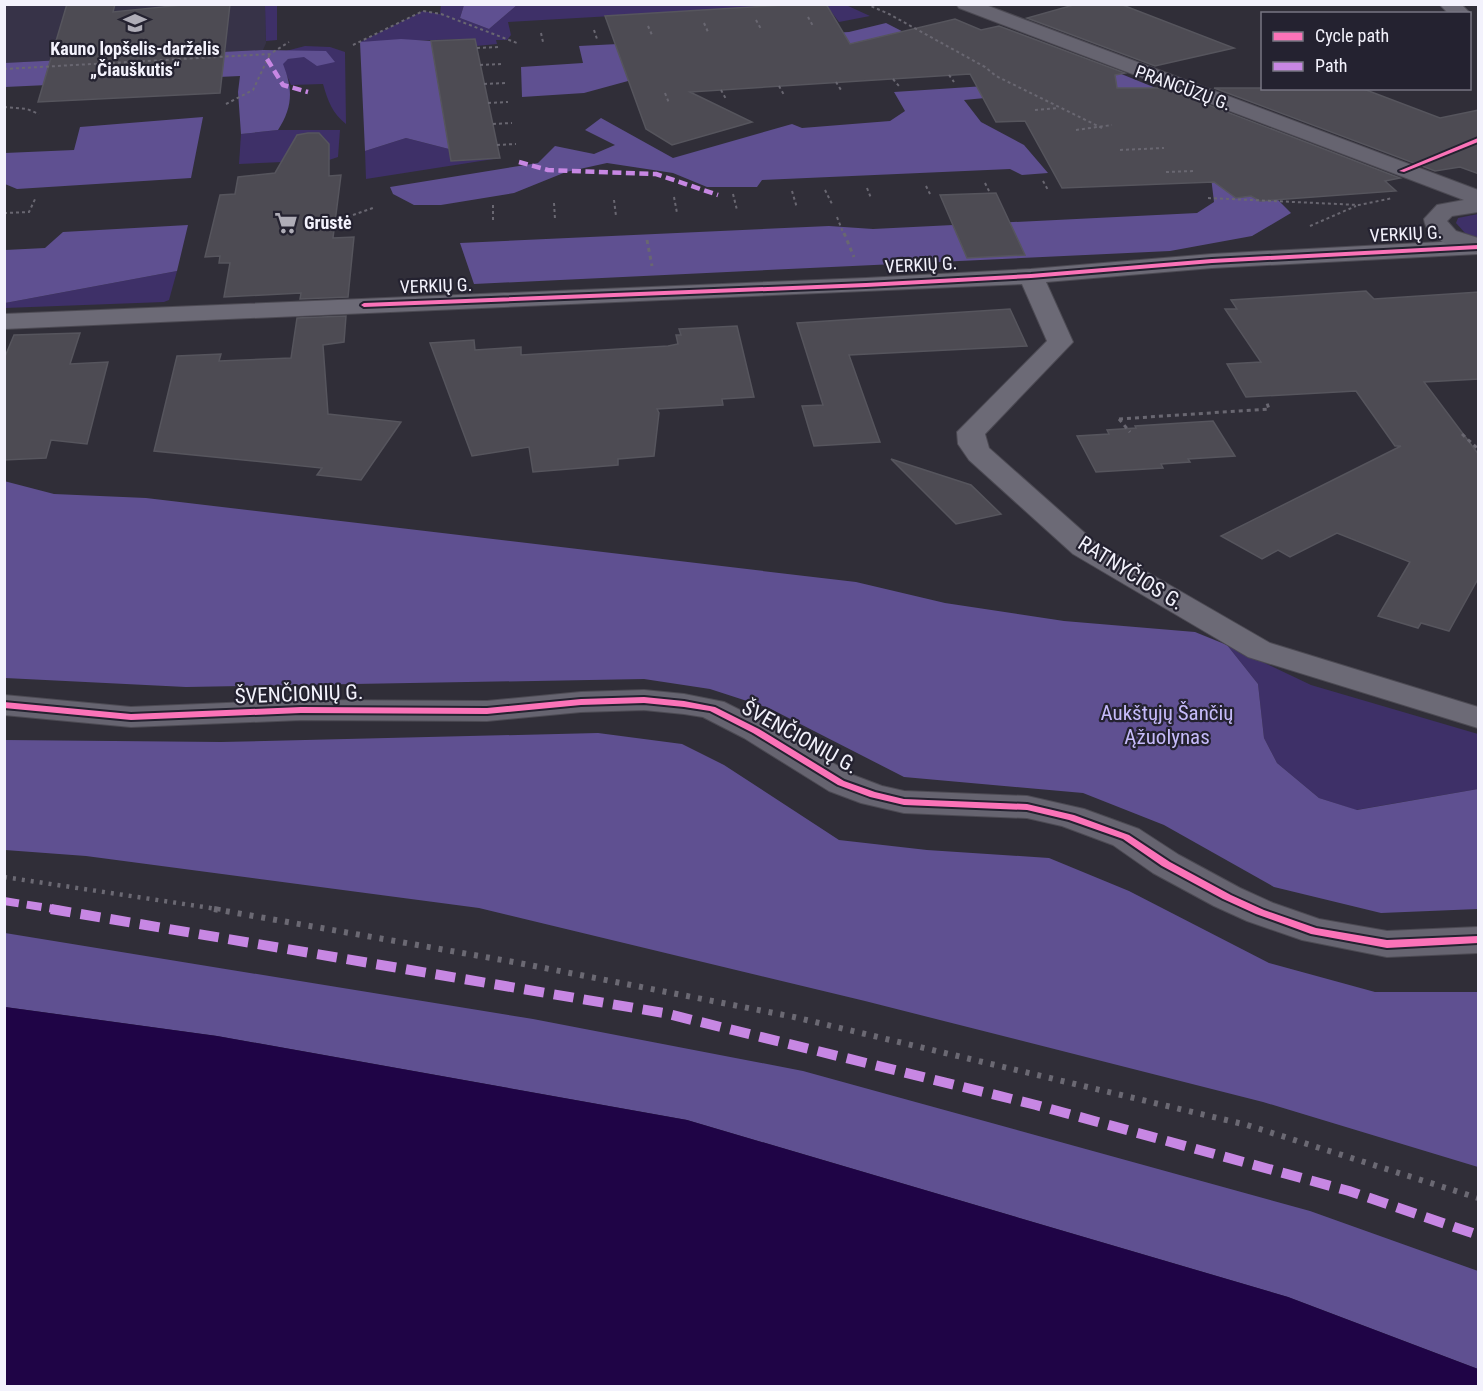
<svg xmlns="http://www.w3.org/2000/svg" width="1483" height="1391" font-family="'Roboto Condensed',sans-serif">
	<style>
		.built { fill: #373348 }
		.green { fill: #3e3068 }
		.forest { fill: #5f5091 }
		.water { fill: #1f0446 }
		.building { fill: #4d4b53; stroke: #56555d; stroke-width: 1.5 }
		.lines { fill: none; stroke-linecap: round; stroke-linejoin: round }
		.street-casing { stroke: #4c4a53; stroke-width: 2 }
		.secondary-casing { stroke: #4c4a53; stroke-width: 2 }
		.path-far1 { stroke: #696771; stroke-width: 2; stroke-dasharray: 3 3; stroke-linecap: butt }
		.path { stroke: #696771; stroke-width: 3; stroke-dasharray: 4 4; stroke-linecap: butt }
		.street { fill: #6c6a76; fill-rule: evenodd }
		.secondary { fill: #666470; fill-rule: evenodd }
		.rail-far1 { stroke: #6b6973; stroke-width: 4.5; stroke-dasharray: 3 6; stroke-linecap: butt }
		.rail { stroke: #6b6973; stroke-width: 6; stroke-dasharray: 4 8; stroke-linecap: butt }
		.quiet-far2 { stroke: #c787e3; stroke-width: 4.5; stroke-dasharray: 9 4.5; stroke-linecap: butt }
		.quiet-far1 { stroke: #c787e3; stroke-width: 8; stroke-dasharray: 15 8; stroke-linecap: butt }
		.quiet { stroke: #c787e3; stroke-width: 10; stroke-dasharray: 20 10; stroke-linecap: butt }
		.cycleway-casing { stroke: #242230; stroke-width: 4 }
		.cycleway { fill: #fb73b8; fill-rule: evenodd }
		.labels { text-anchor: middle; stroke-width: 4.5; stroke-linejoin: round; paint-order: stroke }
		.far-poi-label { font-size: 18px; font-weight: bold; fill: #f3f2fc; stroke: #242230 }
		.far-street-label { font-size: 18px; fill: #f3f2fc; stroke: #242230 }
		.street-label { font-size: 21px; fill: #f3f2fc; stroke: #242230 }
		.park-label { font-size: 21px; fill: #c6bbfa; stroke: #242230 }
	</style>
	<rect width="100%" height="100%" fill="#302e38"/>
	<path class="built" d="M4,5H265L266,43L263,50L5,63Z"/>
	<g class="green">
		<path d="M265,5H277V40L266,41Z"/>
		<path d="M441,5H464L460,18L489,29L517,5H801L508,22L511,35L507,40H496L497,44L476,46L474,39L360,42L423,11L440,14Z"/>
		<path d="M826,5H846L870,16L839,22Z"/>
		<path d="M305,46L330,47L345,52L346,124C332,113 328,101 323,84L291,85L282,64L288,59L325,51H286Z"/>
		<path d="M278,130H340L338,157L329,160L239,164L241,134Z"/>
		<path d="M406,138L449,149L451,161L500,158L366,179L365,151Z"/>
		<path d="M1478,214V238L1465,233L1456,223L1458,218Z"/>
		<path d="M177,271L169,300L164,302L5,308V303Z"/>
		<path d="M1227,645L1311,685L1478,734V789L1356,810L1319,798L1277,763L1264,738L1258,684Z"/>
	</g>
	<g class="forest">
		<path d="M464,5V4L517,5L489,29L460,18Z"/>
		<path d="M886,23L925,43L628,81L584,93L522,97L521,67L583,63L579,46L849,32Z"/>
		<path d="M401,39L431,41L449,149L406,138L365,151L360,42Z"/>
		<path d="M263,50L326,51L335,62L317,66L304,57L288,59L283,64C293,89 293,107 278,130L241,134L238,92L240,76L5,87L4,63Z"/>
		<path d="M1109,69L1173,95L1291,213L1252,236L1170,251L474,284L460,243L829,226L873,229L1197,213L1214,202L1211,177L1006,96L964,100L981,122L1024,145L1048,173L1022,175L1010,169L762,180L757,187H707L673,173L607,163L566,172L514,193L441,205H414L393,194L390,187L538,163L555,146L594,154L615,145L585,130L601,118L673,158L792,124L802,128L890,121L905,111L894,92L985,86Z"/>
		<path d="M203,117L191,178L17,189L5,184V153L74,150L80,127Z"/>
		<path d="M188,225L177,271L5,303V250L45,248L63,232Z"/>
		<path d="M4,481L54,494L146,498L856,582L945,603L1064,621L1195,632L1227,645L1258,684L1264,738L1277,763L1319,798L1357,810L1478,789V909L1381,913L1274,887L1164,825L1083,793L904,777L769,708L710,689L644,679L186,687L5,678Z"/>
		<path d="M598,733L682,744L724,765L839,840L927,850L1049,858L1129,891L1269,963L1375,992H1478V1167L1263,1102L865,1001L479,908L86,856L5,850V740L221,742Z"/>
		<path d="M5,933L533,1019L803,1071L1310,1211L1478,1271V1369L1288,1297L687,1120L217,1036L5,1007Z"/>
	</g>
	<path class="water" d="M5,1007L217,1036L687,1120L1288,1297L1478,1369V1386H5Z"/>
	<g class="building">
		<path d="M67,4H115L113,12L192,4H230L220,93L38,102Z"/>
		<path d="M801,4H826L850,44L955,19L981,30L999,26L1125,73L1115,75L1117,88H1164L1400,178L1385,181L1396,191L1260,201L1251,196L1236,198L1214,182L1062,188L1025,121L996,122L970,74L690,92L752,122L672,145L646,129L605,16Z"/>
		<path d="M1077,4H1120L1234,48L1155,66L1027,18Z"/>
		<path d="M475,39L500,158L451,161L431,41Z"/>
		<path d="M1214,88H1361L1440,118L1479,110V174L1460,167L1435,171Z"/>
		<path d="M308,133H319L329,144V176L341,175L333,238L354,237L348,297L300,299L301,293L224,297L230,263H219L220,256L205,257L220,195L235,194L238,177L275,173L297,135Z"/>
		<path d="M996,193L1025,255L967,258L940,195Z"/>
		<path d="M1366,291L1374,299L1479,292V379L1424,382L1479,455V577L1449,631L1421,623L1418,628L1378,616L1410,562L1337,533L1290,557L1278,550L1262,559L1221,536L1401,446H1395L1356,391L1246,397L1227,364L1261,362L1225,309H1237L1231,300Z"/>
		<path d="M1010,309L1027,346L849,355L880,442L814,446L802,406L823,405L797,323Z"/>
		<path d="M346,316L344,342L323,345L328,414L401,422L361,480L317,475L322,468L154,451L177,356L221,354L219,361L291,358L297,318Z"/>
		<path d="M737,326L754,397L722,399L723,405L657,409L659,413L654,456L618,459V465L533,472L529,447L472,456L430,343L474,340L475,350L521,347V355L668,346L678,344L676,335H681L679,329Z"/>
		<path d="M80,333L70,364L108,362L87,444L51,440L46,458L4,460V359L14,335Z"/>
		<path d="M1213,421L1235,456L1188,459L1190,462L1161,464L1163,468L1096,472L1077,436L1109,434L1107,430L1136,428L1135,426Z"/>
		<path d="M891,459L971,485L1001,514L956,524Z"/>
	</g>
	<g class="lines">
		<g class="street-casing">
			<g id="street">
				<path d="M1439,4H1461L1471,14L1470,17V14H1449Z"/>
				<path d="M1478,240V254L1212,268L1046,282L1073,342L985,434L989,448L1095,542L1270,643L1478,707V728L1248,657L1073,554L969,460L958,444L957,432L1047,341L1022,284L4,329V314L866,278L1031,269L1212,254Z"/>
			</g>
		</g>
		<g class="secondary-casing">
			<g id="secondary">
				<path d="M956,4H983L1478,190V212L1452,216L1447,221L1456,231L1478,238V253C1459,249 1427,242 1424,219L1437,205L1464,200L959,8Z"/>
				<path d="M644,690L684,694L724,702L768,724L853,775L882,786L904,791L1027,796L1084,809L1139,829L1179,855L1240,888L1273,903L1319,919L1387,931L1478,927V953L1387,957L1302,940L1247,921L1214,906L1153,873L1113,845L1062,826L1027,818L904,813L861,803L829,791L744,738L703,717L684,714L644,710L581,712L487,721L301,720L131,727L4,715V695L131,707L301,700L487,701L581,692Z"/>
			</g>
		</g>
		<g class="path-far1">
			<path d="M866,4L889,14L985,67L996,76L1102,128"/>
			<path d="M808,17L813,26"/>
			<path d="M756,20L761,29"/>
			<path d="M704,23L708,32"/>
			<path d="M648,26L652,35"/>
			<path d="M594,30L597,39"/>
			<path d="M541,33L543,42"/>
			<path d="M353,45L423,11L441,14L517,43"/>
			<path d="M477,48L498,47"/>
			<path d="M480,65L501,64"/>
			<path d="M4,69L270,54L289,42"/>
			<path d="M949,75L954,82"/>
			<path d="M893,79L899,86"/>
			<path d="M836,82L841,90"/>
			<path d="M484,84L505,83"/>
			<path d="M779,86L784,95"/>
			<path d="M721,90L726,99"/>
			<path d="M665,93L669,103"/>
			<path d="M488,103L508,102"/>
			<path d="M226,104L253,90L270,54"/>
			<path d="M4,107L27,109L39,114"/>
			<path d="M1035,110L1058,108"/>
			<path d="M493,124L512,123"/>
			<path d="M1076,130L1112,125"/>
			<path d="M497,145L516,144"/>
			<path d="M1120,150L1164,148"/>
			<path d="M1166,172L1194,171"/>
			<path d="M1043,181L1048,190"/>
			<path d="M985,183L990,193"/>
			<path d="M926,186L931,196"/>
			<path d="M867,188L871,198"/>
			<path d="M825,190L833,206"/>
			<path d="M792,191L797,208"/>
			<path d="M733,194L737,210"/>
			<path d="M674,197L677,213"/>
			<path d="M1208,198L1359,205L1393,198"/>
			<path d="M614,200L616,216"/>
			<path d="M554,203L555,219"/>
			<path d="M493,205V221"/>
			<path d="M4,213L29,212L36,197"/>
			<path d="M837,217L844,235"/>
			<path d="M306,223L339,220L373,208"/>
			<path d="M1310,226L1356,206"/>
		</g>
		<g class="path">
			<path d="M844,233L854,257"/>
			<path d="M647,240L652,266"/>
			<path d="M1119,419L1269,409L1267,403"/>
			<path d="M1119,419L1130,432"/>
			<path d="M1462,434L1478,449"/>
		</g>
		<use href="#street" class="street"/>
		<use href="#secondary" class="secondary"/>
		<path class="rail-far1" d="M4,877L224,910"/>
		<path class="rail" d="M214,909L519,963L794,1017L1247,1125L1478,1198"/>
		<g class="quiet-far2">
			<path d="M267,59L283,85L308,92"/>
			<path d="M519,162L548,170L656,174L718,195"/>
		</g>
		<path class="quiet-far1" d="M4,901L60,910"/>
		<path class="quiet" d="M51,909L664,1013L1036,1105L1349,1191L1478,1235"/>
		<g class="cycleway-casing">
			<g id="cycleway">
				<path d="M1478,138V142L1404,172L1399,171Z"/>
				<path d="M1478,245V249L1212,263L1031,278L866,287L364,307L361,305L364,303L866,283L1031,274L1212,259Z"/>
				<path d="M644,697L684,701L715,707L759,729L844,781L875,792L904,799L1027,804L1074,815L1129,835L1170,862L1231,895L1264,910L1316,928L1387,940L1478,936V943L1387,948L1311,934L1256,914L1223,899L1162,866L1123,839L1069,820L1027,810L904,805L870,797L838,785L753,733L710,711L684,707L644,703L581,705L487,714L301,713L131,720L4,708V702L131,714L301,707L487,708L581,699Z"/>
			</g>
		</g>
		<use href="#cycleway" class="cycleway"/>
	</g>
	<defs>
		<g id="school-bare" transform="scale(1.8)"><path d="M0-5L7-2L0 1L-7-2ZM-4 1L0 2.5L4 1V4Q0 6-4 4Z" fill="#afadb7" stroke="#242230" stroke-width="2.5" paint-order="stroke"/></g>
		<g id="supermarket-bare" transform="scale(1.8)"><path d="M-6-5.5h2.5l.6 2H6L4.5 2H-2.5L-4.4-4H-6ZM-1.5 3.2a1.3 1.3 0 1 0 .1 0ZM3 3.2a1.3 1.3 0 1 0 .1 0Z" fill="#afadb7" stroke="#242230" stroke-width="2.5" paint-order="stroke"/></g>
	</defs>
	<g fill-rule="evenodd">
		<use href="#school-bare" x="135" y="23"/>
		<use href="#supermarket-bare" x="286" y="223"/>
	</g>
	<g class="labels">
		<g class="far-poi-label">
			<text x="135" y="55">Kauno lopšelis-darželis<tspan x="135" dy="21">„Čiauškutis“</tspan></text>
			<text x="304" y="229" text-anchor="start">Grūstė</text>
		</g>
		<g class="far-street-label">
			<text transform="translate(1183 88) rotate(20)" y="6">PRANCŪZŲ G.</text>
			<text transform="translate(1406 234) rotate(-3)" y="6">VERKIŲ G.</text>
			<text transform="translate(921 265) rotate(-3)" y="6">VERKIŲ G.</text>
			<text transform="translate(436 286) rotate(-2)" y="6">VERKIŲ G.</text>
		</g>
		<g class="street-label">
			<text transform="translate(1131 573) rotate(32)" y="7">RATNYČIOS G.</text>
			<text transform="translate(299 694) rotate(-2)" y="7">ŠVENČIONIŲ G.</text>
			<text transform="translate(800 737) rotate(29)" y="7">ŠVENČIONIŲ G.</text>
		</g>
		<g class="park-label">
			<text x="1167" y="720">Aukštųjų Šančių<tspan x="1167" dy="24">Ąžuolynas</tspan></text>
		</g>
	</g>
	<rect width="1483" height="1391" fill="none" stroke="#f3f2fc" stroke-width="12"/>
	<rect x="1261" y="12" width="210" height="78" fill="#242230" stroke="#777582" stroke-width="1.5"/>
	<rect x="1273" y="32" width="30" height="9" fill="#fb73b8" stroke="#777582" stroke-width="1.5"/>
	<text x="1315" y="42" font-size="18" fill="#f3f2fc">Cycle path</text>
	<rect x="1273" y="62" width="30" height="9" fill="#c787e3" stroke="#777582" stroke-width="1.5"/>
	<text x="1315" y="72" font-size="18" fill="#f3f2fc">Path</text>
</svg>
